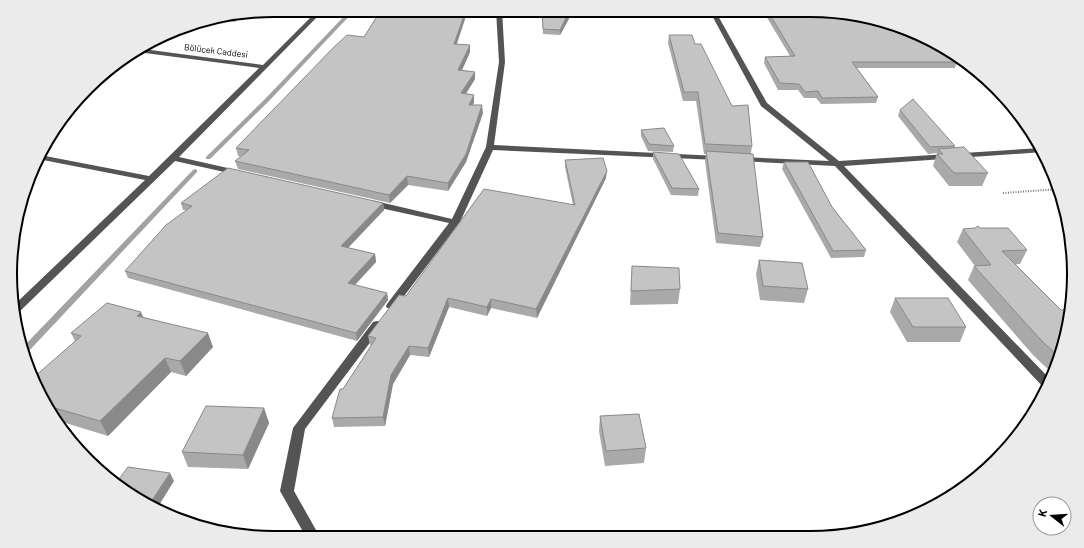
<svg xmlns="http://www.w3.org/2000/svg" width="1084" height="548" font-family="Barlow,sans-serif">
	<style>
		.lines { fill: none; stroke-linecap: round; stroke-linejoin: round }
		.stream { fill: #a2a2a2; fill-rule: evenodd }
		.path { stroke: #767676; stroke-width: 2; stroke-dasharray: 1 1.5; stroke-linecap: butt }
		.minor { fill: #545454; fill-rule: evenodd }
		.wall { fill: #a9a9a9 }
		.shaded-wall { fill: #898989 }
		.building { fill: #c4c4c4; stroke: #898989 }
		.labels { text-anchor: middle; stroke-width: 3; stroke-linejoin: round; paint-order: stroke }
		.far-street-label { font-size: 9px; fill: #000; stroke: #fff }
		.rim { fill: none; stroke: #000; stroke-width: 2 }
	</style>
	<rect width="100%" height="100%" fill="#fff"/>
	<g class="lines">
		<g class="stream">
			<path d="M350,10H355L269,101L210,159H206V157L265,99Z"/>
			<path d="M195,169L197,170V172L28,352L26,353L24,346L193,170Z"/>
		</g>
		<path class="path" d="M1003,193L1060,189"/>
		<g class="minor">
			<path d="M318,10H324L179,157L241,171L242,173L241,175H238L175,161L17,314L14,315L12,307L145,180L38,159L40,155L149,176L259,68L145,53L111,70L108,71L113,65L143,49L263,65Z"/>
			<path d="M496,10H502L505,62L494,145L718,156L722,158L718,160L493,150L460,222L395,308H387L386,306L387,304L449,223L371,206L367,203L371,200L452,219L486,147L499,62Z"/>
			<path d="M709,10L781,12L782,13L779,15L717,14L767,103L839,161L1041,148L1043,152L844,166L1051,380L1047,390L1045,389L835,166L739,161L738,159L742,157L829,161L761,106Z"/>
			<path d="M377,321L381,322L382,325L381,328L305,429L294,491L320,537H306L280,491L293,428L373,322Z"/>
		</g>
	</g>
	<g class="wall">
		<path d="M381,10H468L457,44L470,52L462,70L475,72V79L466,94L474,95V102L473,105L483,113L466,162L448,191L408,185L390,203L238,169L235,161L241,157L238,156L236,148L364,37Z"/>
		<path d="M542,10H571V15L560,35L543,34Z"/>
		<path d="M766,10L957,62L955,68H857L878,97L876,103L821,104L816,98H804L798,90H778L764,63L765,57L790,56L766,16Z"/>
		<path d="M246,15L234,22L212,20Z"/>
		<path d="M669,35L695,44L732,106L752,146L751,153L763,237L760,247L716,243L705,161L706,154H704L696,101H683L668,43Z"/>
		<path d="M900,110L955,146L954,147L988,173L982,186H949L933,166L937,153L928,154L898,116Z"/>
		<path d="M641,130L674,146L673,152L648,151L641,136Z"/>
		<path d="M653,152L699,189L698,196L671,195L653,159Z"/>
		<path d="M565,160L606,178L537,318L491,308L487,316L449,307L429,357L410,355L393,384L385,426L334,427L332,418L343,389L372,345H370L368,336L406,296L573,205L565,167Z"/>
		<path d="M784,162L832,207L866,250L864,257L831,258L782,169Z"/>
		<path d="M181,203H383L384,210L348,248L375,254L376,262L355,285L387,293L388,300L357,341L128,278L125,271L186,210H183Z"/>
		<path d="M980,228L1027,250L1020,264H1016L1065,342L1053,374L1033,355L968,280L974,266H975L957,242L963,229Z"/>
		<path d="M759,260L808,289L804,303L760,300L756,274Z"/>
		<path d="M632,266L680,289L678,304L630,305Z"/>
		<path d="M895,298L966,327L960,342H907L890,312Z"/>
		<path d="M143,317L213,347L186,376L171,372L108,436L59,421L37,391L75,341L71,333Z"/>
		<path d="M264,408L269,423L248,469L188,467L182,452Z"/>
		<path d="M600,416L646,448L644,463L605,466L599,431Z"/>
	</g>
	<g class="shaded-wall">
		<path d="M466,10H468L454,51V44Z"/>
		<path d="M570,10H571V15L560,35V30Z"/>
		<path d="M246,15L234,22L232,17Z"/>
		<path d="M470,45V52L459,77L458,70Z"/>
		<path d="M475,72V79L461,101V93Z"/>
		<path d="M474,95V102L469,113V105Z"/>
		<path d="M482,105L483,113L466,162L448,191V183Z"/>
		<path d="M607,171L606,178L537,318L536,309Z"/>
		<path d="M407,176L408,185L390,203L389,195Z"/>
		<path d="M383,203L384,210L343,253L341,246Z"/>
		<path d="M375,254L376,262L349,291L348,283Z"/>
		<path d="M387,293L388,300L357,341L356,333Z"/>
		<path d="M448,298L449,307L429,357L428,348Z"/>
		<path d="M491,299V308L487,316V307Z"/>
		<path d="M141,312L147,326L137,316Z"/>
		<path d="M208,333L213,347L186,376L180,361Z"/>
		<path d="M409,346L410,355L393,384L385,426L383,417L391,375Z"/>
		<path d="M165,358L171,372L108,436L100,421Z"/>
		<path d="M264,408L269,423L248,469L243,455Z"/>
		<path d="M170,473L174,481L156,510L149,505Z"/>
	</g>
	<g class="building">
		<path d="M381,10H466L454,44L470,45L458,70L475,72L461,93L474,95L469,105H482L466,154L448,183L407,176L389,195L235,161L249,150L236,148L334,47L347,35L364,37Z"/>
		<path d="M542,10H570L560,30L543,29Z"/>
		<path d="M767,10L829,11L878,19L927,37L939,45L957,62H852L878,97L822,98L818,91L805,92L799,84L780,83L765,57L795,56Z"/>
		<path d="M669,35H692L695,44H701L732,106L748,105L752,146L705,144L698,92H684Z"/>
		<path d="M913,99L955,146L930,147L900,110Z"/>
		<path d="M664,128L674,146L649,144L641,130Z"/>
		<path d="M964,147L988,173H954L937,154H943L938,149Z"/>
		<path d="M706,151L753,154L763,237L718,233Z"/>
		<path d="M653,152L679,154L699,189L672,188Z"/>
		<path d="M603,158L607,171L536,309L491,299L487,307L448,298L428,348L409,346L391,375L383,417L332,418L340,389H343L376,338L368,336L399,295L406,296L484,189L575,205L565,160Z"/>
		<path d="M784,162H808L832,207L866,250L833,251Z"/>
		<path d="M228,168L383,203L341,246L375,254L348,283L387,293L356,333L125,271L166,225L192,206L181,203Z"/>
		<path d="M978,226L980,228H1008L1027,250L1002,251L1061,310L1069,309L1070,310L1065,342L1059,357L1041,340L974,266L991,265L963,229L975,228Z"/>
		<path d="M759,260L802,263L808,289L763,286Z"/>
		<path d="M632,266L679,268L680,289L631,291Z"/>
		<path d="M895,298H948L966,327H913Z"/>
		<path d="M107,303L141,312L137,316L208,333L180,361L165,358L100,421L48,406L37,391L33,378L81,336L71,333Z"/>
		<path d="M206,406L264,408L243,455L182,452Z"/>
		<path d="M639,414L646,448L606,451L600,416Z"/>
		<path d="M128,467L170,473L149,505L117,482Z"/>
	</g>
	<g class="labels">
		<g class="far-street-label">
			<text transform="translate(216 51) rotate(7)" y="3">Bölücek Caddesi</text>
		</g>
	</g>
	<path d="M0 0H1084V548H0ZM274 17H810A257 257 0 0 1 1067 274V274A257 257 0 0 1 810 531H274A257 257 0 0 1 17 274V274A257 257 0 0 1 274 17Z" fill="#ebebeb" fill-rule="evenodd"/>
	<path class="rim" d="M274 17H810A257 257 0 0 1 1067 274V274A257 257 0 0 1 810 531H274A257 257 0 0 1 17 274V274A257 257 0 0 1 274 17Z"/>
	<g transform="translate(1052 516) rotate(287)"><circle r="19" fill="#ffffff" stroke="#999999"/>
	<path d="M0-3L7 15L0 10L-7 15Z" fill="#000000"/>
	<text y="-6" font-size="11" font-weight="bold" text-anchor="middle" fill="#000000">K</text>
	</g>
</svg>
